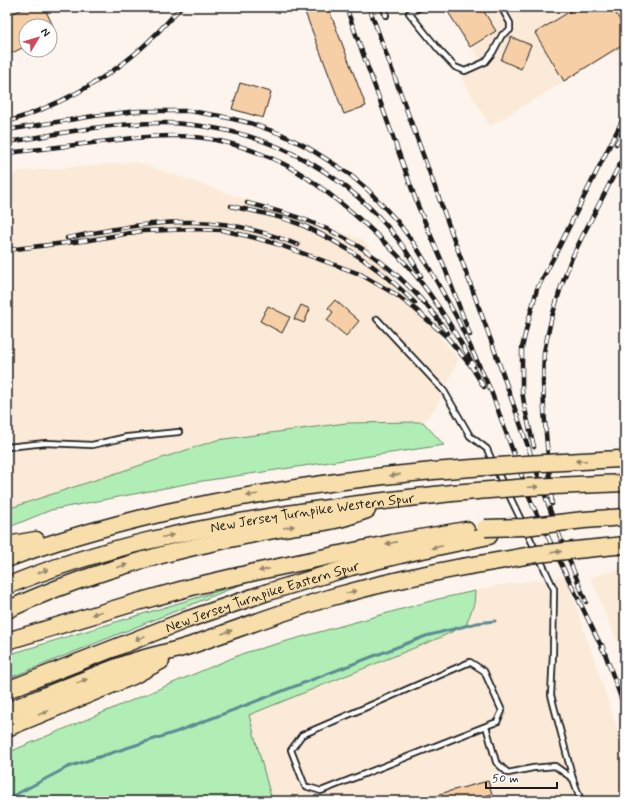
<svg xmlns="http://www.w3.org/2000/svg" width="632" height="808" font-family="Mynerve,sans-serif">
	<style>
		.built { fill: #fbead8 }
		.green { fill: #b1eeb5; stroke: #668568 }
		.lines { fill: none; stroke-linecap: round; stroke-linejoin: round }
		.stream { stroke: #5c8c94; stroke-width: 3 }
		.building { fill: #f7cfa6; stroke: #1c1c1c }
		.lane-casing { stroke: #1c1c1c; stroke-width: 8 }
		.highway-casing { stroke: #1c1c1c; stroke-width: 19 }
		.lane { stroke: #fff; stroke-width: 4.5 }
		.highway { stroke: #f8deab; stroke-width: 16 }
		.rail-casing { stroke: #1c1c1c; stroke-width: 4.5 }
		.rail { stroke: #fff; stroke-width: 3; stroke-dasharray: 9; stroke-linecap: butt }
		.highway-bridge-casing { stroke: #1c1c1c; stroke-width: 19; stroke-linecap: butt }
		.highway-bridge { stroke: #f8deab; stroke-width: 16 }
		.oneway { fill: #95876b }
		.labels { text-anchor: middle; stroke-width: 3.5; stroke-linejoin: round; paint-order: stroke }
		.street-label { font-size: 14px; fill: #1c1c1c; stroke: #fff }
	</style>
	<rect width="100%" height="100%" fill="#fdf5ed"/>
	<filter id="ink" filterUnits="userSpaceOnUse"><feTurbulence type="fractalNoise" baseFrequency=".025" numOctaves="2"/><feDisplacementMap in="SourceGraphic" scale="8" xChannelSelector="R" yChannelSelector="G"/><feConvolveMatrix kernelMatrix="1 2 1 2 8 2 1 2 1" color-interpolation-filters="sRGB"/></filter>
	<g filter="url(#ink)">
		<g class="built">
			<path d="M446,7H625V46L490,126L461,78L483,65Z"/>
			<path d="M137,162L362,239L459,360L436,407L423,422L346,423L217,440L7,509V175L20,171Z"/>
			<path d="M625,568V661L590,577Z"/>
			<path d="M566,576L625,751V801H272L249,715L439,638L465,625L474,604L475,591L494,586Z"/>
		</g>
		<g class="green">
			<path d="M423,422L444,445L196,482L51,510L7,528V509L217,440L346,423Z"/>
			<path d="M245,583L7,679V655Z"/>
			<path d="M475,591L474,604L466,625L439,638L249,715L272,801H7V753L244,653L438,599Z"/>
		</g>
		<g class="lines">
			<g class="stream">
				<path d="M7,795L10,801"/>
				<path d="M9,798L68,767L176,732L426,636L477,623L495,621"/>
			</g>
		</g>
		<g class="building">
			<path d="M27,7H44L53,26H26V46L10,54L7,48V16Z"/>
			<path d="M303,7H328L366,106L344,114Z"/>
			<path d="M445,7H481L496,31L470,47Z"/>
			<path d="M577,7H612L625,29V43L564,81L535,33Z"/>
			<path d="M511,37L531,45L521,69L501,60Z"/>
			<path d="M240,83L271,92L263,118L232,109Z"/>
			<path d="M335,300L359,321L346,336L327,320L333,312L328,308Z"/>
			<path d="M301,305L310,309L304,323L294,319Z"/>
			<path d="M268,306L290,317L282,333L260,321Z"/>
			<path d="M488,781L492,794L468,801H441L439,794Z"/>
		</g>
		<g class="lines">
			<g class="lane-casing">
				<g id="lane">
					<path d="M384,7L386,15"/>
					<path d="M421,7L409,13L439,50L455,67L465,71L485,62L493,52L502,35L510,30V23L501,7"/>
					<path d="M377,319L444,391L470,436L487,449L493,463"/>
					<path d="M7,447L46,443L92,445L127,437L179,432"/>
					<path d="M496,469L504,486"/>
					<path d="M508,493L523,524"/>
					<path d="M526,530L536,551"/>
					<path d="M539,557L554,589L553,653L551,695L573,779L581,801"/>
					<path d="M486,726L497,722L502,711L484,671L470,662L302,735L291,750L305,786L321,791L486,726L496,762L508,773L533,768L555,766L573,779"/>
				</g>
			</g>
			<g class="highway-casing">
				<g id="highway">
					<path d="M7,545L36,540"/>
					<path d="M7,559C59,539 112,525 167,512C255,493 344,479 433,471"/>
					<path id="s1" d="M7,586C98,548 196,528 294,513C346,505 399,499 452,493"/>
					<path d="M7,610C78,576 153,555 230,539C252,534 274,530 296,526C309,524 322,523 335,520C345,518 356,514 367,510"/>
					<path d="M7,641L134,603L195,586L255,572L392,543L466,530"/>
					<path id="s2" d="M7,690L186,620L268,592L351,567L413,552L489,536"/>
					<path d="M7,711C47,695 87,678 128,663C149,656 171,652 192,645C239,628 285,611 332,597C389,581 446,569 504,560"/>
					<path d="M7,728L133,676L161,661"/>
				</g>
			</g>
			<use href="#lane" class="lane"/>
			<use href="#highway" class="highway"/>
			<g class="rail-casing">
				<g id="rail">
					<path d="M346,7L418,206L444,266L470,335"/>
					<path d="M369,7L493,346L555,524L586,602"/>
					<path d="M7,122C54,107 98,85 136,53C152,39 167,23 181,7"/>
					<path d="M7,130L94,116L138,111H190L220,116L250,123L281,134L307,147L326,159L348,173L368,190L397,221L415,245L428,266L457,318L491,391L532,504L603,650"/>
					<path d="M7,142C60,134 113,122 166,123C180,123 194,125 208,127C284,139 349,178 397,238C406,250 414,263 421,276"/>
					<path d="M616,144L625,129"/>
					<path d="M7,153L134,138C164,135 195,134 224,142C246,147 276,159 295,170C316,183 336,199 355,215C372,230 388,245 403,261C431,291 455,331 474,366"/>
					<path d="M247,203C267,208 288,213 308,221C366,243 412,282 448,333"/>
					<path d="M231,206C251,211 272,214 291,221C304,225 317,232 330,239C363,257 389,276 415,303"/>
					<path d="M67,238C109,230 151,221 194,222C229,222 266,232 298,245"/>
					<path d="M7,250L90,240L142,231L194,229L222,230L252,237L277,244L360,274L395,294L415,309L447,337L471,366L484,387"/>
					<path d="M534,447L525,409L522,391V348L527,326L537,289L555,255L625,115"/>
					<path d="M552,504L544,410L543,382L544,352L551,320L560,290L570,262L581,239L625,154"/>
					<path d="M602,645L625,709"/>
				</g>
			</g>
			<use href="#rail" class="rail"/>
			<g class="highway-bridge-casing">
				<g id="highway-bridge">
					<path d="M433,471L525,464L620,459"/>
					<path d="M452,493L529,487L625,483"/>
					<path d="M485,528L524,527L584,520L625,517"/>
					<path d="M504,560L537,554L625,545"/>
				</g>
			</g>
			<use href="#highway-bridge" class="highway-bridge"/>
		</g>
		<defs><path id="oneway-solid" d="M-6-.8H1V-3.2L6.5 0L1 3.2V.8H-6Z"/></defs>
		<g class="oneway">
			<use href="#oneway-solid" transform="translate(581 461) rotate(178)"/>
			<use href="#oneway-solid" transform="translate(395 475) rotate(174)"/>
			<use href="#oneway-solid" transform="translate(533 487) rotate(-3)"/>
			<use href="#oneway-solid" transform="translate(252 495) rotate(170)"/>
			<use href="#oneway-solid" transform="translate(289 527) rotate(-10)"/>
			<use href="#oneway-solid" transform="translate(168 536) rotate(-12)"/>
			<use href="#oneway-solid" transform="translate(391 543) rotate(169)"/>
			<use href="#oneway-solid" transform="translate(437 547) rotate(168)"/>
			<use href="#oneway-solid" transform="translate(556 552) rotate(-7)"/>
			<use href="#oneway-solid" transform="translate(122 566) rotate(-16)"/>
			<use href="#oneway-solid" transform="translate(264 570) rotate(168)"/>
			<use href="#oneway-solid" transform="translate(43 571) rotate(-19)"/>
			<use href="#oneway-solid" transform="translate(351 592) rotate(-15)"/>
			<use href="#oneway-solid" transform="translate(97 613) rotate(163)"/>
			<use href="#oneway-solid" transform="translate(227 632) rotate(-20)"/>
			<use href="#oneway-solid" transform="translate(140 638) rotate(159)"/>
			<use href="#oneway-solid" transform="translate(82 681) rotate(-21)"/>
			<use href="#oneway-solid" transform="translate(43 713) rotate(-23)"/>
		</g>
	</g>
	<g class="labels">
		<g class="street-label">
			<text dy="5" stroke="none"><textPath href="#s1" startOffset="315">New Jersey Turnpike Western Spur</textPath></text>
			<text dy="5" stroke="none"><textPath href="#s2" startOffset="272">New Jersey Turnpike Eastern Spur</textPath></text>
		</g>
	</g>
	<rect width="632" height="808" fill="none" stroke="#fff" stroke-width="24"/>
	<rect x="12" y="12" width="608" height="784" fill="none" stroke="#1c1c1c" stroke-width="1.5" filter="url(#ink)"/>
	<g transform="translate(38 38) rotate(52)"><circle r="19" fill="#ffffff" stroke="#a4a4a4"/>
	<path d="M0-3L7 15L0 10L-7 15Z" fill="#d1495b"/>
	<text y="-6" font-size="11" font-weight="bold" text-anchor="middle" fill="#1c1c1c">N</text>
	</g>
	<path d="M486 782v6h71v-6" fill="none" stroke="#1c1c1c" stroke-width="2"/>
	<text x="492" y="782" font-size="12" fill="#1c1c1c" stroke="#ffffff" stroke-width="3" paint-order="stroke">50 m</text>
</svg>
